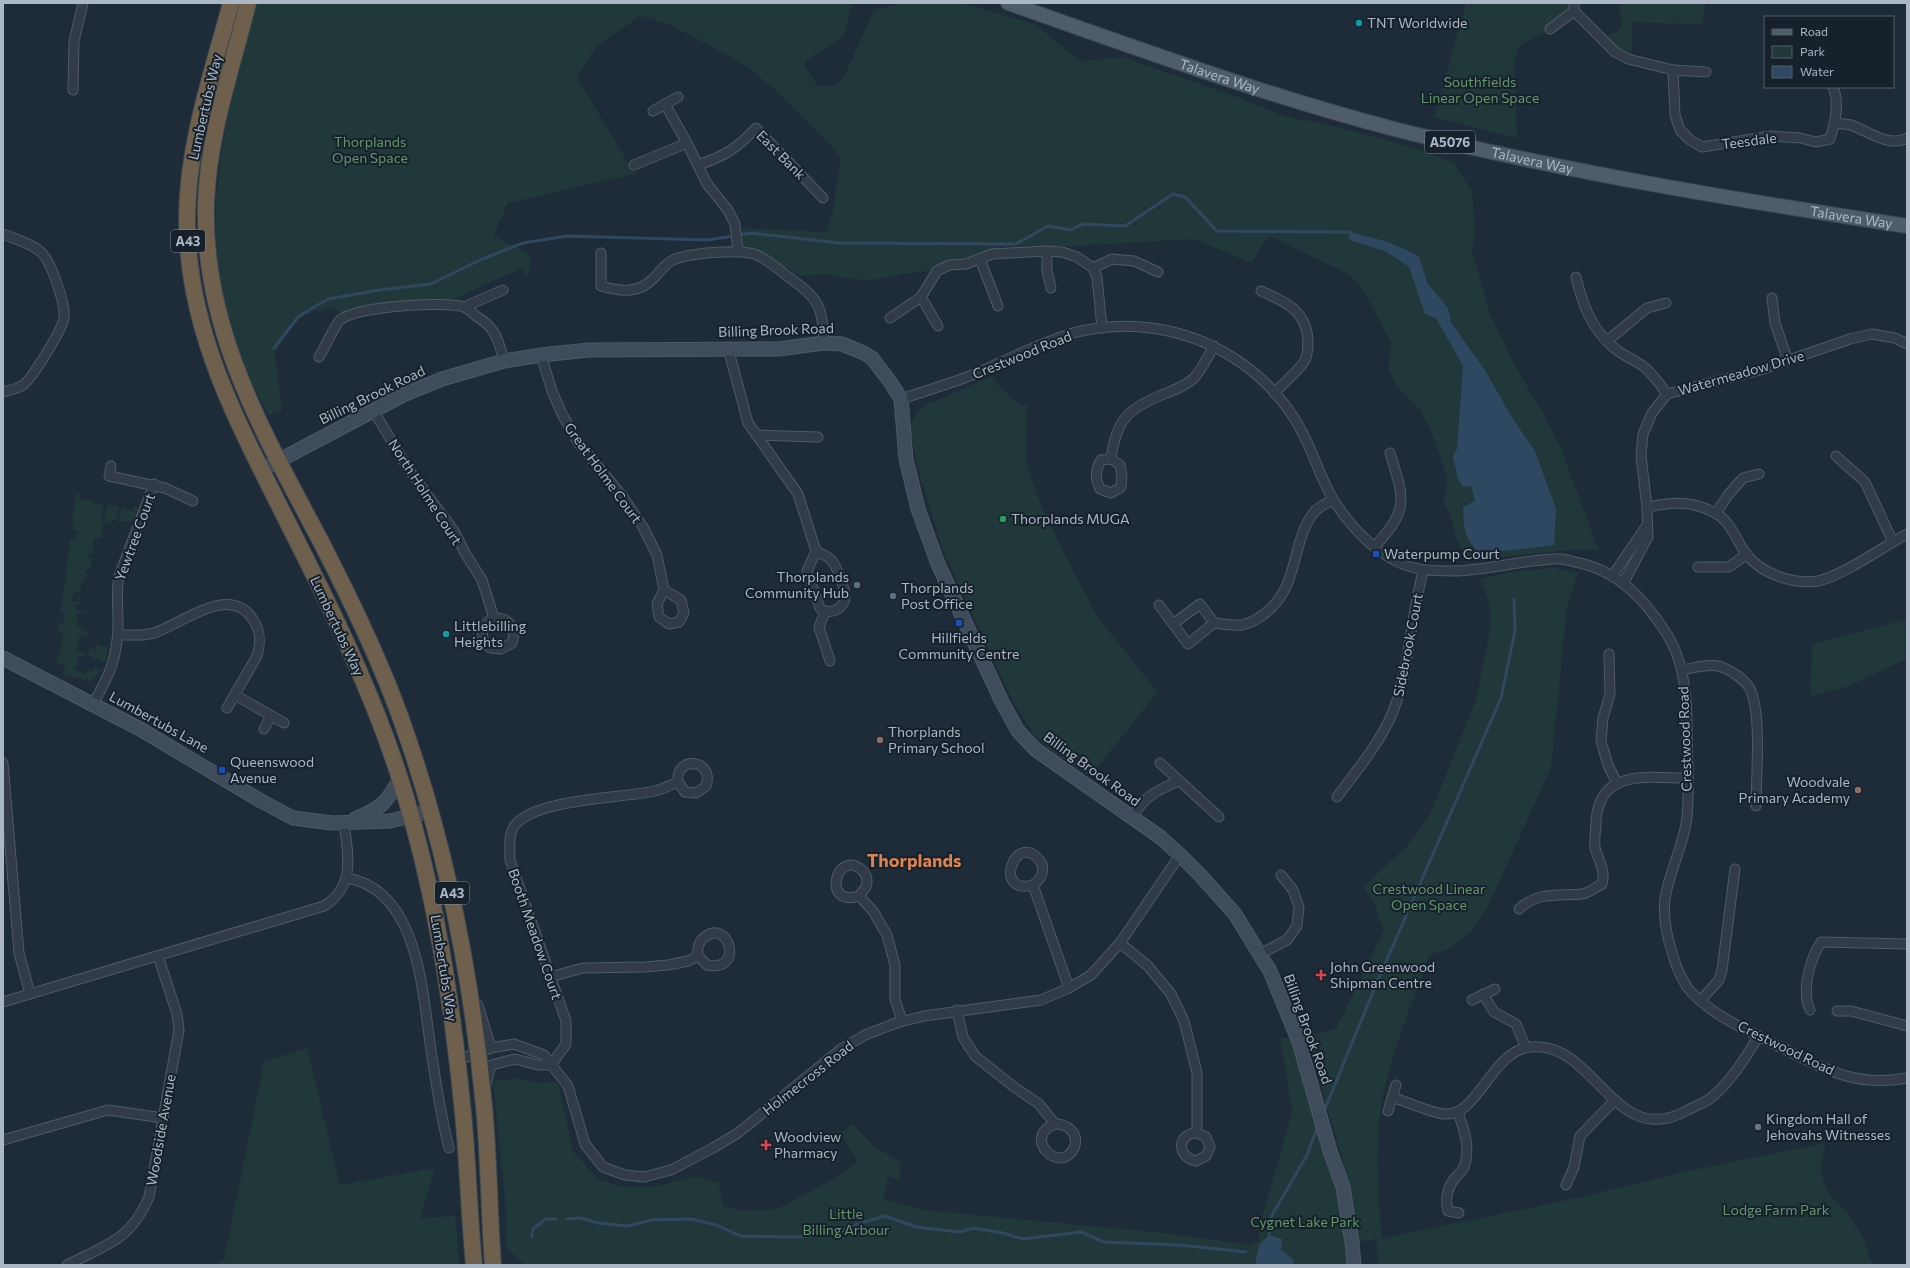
<svg xmlns="http://www.w3.org/2000/svg" width="1910" height="1268" font-family="Commissioner,sans-serif">
	<style>
		.green { fill: #203839 }
		.water { fill: #2f4861 }
		.lines { fill: none; stroke-linecap: round; stroke-linejoin: round }
		.stream { stroke: #2f4861; stroke-width: 3 }
		.street-casing { stroke: #4f5a66; stroke-width: 11 }
		.secondary-casing { stroke: #4f5a66; stroke-width: 15 }
		.primary-casing { stroke: #3b4552; stroke-width: 16 }
		.highway-casing { stroke: #3c4753; stroke-width: 18 }
		.street { stroke: #313c48; stroke-width: 9 }
		.secondary { stroke: #3f4c5c; stroke-width: 13 }
		.primary { stroke: #4f5c69; stroke-width: 14 }
		.highway { stroke: #6f604e; stroke-width: 16 }
		.culture-dot { fill: #0f9aa8; stroke: #17212c; stroke-width: 1.5 }
		.leisure-dot { fill: #2e9e5b; stroke: #17212c; stroke-width: 1.5 }
		.transit-dot { fill: #1a4fb4; stroke: #17212c; stroke-width: 1.5 }
		.service-dot { fill: #5c6f8a; stroke: #17212c; stroke-width: 1.5 }
		.education-dot { fill: #8d6e63; stroke: #17212c; stroke-width: 1.5 }
		.health-dot { fill: #e0444e; stroke: #17212c; stroke-width: 1.5 }
		.worship-dot { fill: #6b7280; stroke: #17212c; stroke-width: 1.5 }
		.labels { text-anchor: middle; stroke-width: 4; stroke-linejoin: round; paint-order: stroke }
		.shield { fill: #17212c; stroke: #7f8a97; stroke-width: 1 }
		.shield-label { font-size: 13px; font-weight: bold; fill: #abb7c5 }
		.poi-label { font-size: 14px; fill: #abb7c5; stroke: #17212c; text-anchor: start }
		.street-label { font-size: 14px; fill: #abb7c5; stroke: #17212c }
		.park-label { font-size: 14px; fill: #62976a; stroke: #17212c }
		.district-label { font-size: 18px; font-weight: bold; fill: #db8351; stroke: #17212c }
	</style>
	<rect width="100%" height="100%" fill="#1e2b38"/>
	<g class="green">
		<path d="M257,3H852L844,36L806,61L805,67L819,86L834,85L843,79L874,10L900,3H961L1035,24L1080,61L1123,57L1243,99L1283,116L1330,125L1415,148L1454,163L1472,192L1475,230L1472,251L1490,313L1513,362L1547,420L1559,444L1599,550H1573L1472,560L1464,554L1455,536L1451,517L1444,502L1447,478L1435,441L1421,411L1397,386L1388,369L1391,342L1362,288L1350,275L1269,236L1251,263L1194,239L1073,246L1000,247L980,259L937,271L907,273L867,281L822,274L800,276L761,251L743,246L742,228L826,232L833,211L841,157L778,92L745,65L669,24L640,16L597,46L577,77L635,174L508,203L494,234L508,245L517,246L529,254L531,263L528,275H525L522,268L454,299L394,302L343,314L331,307L321,312L316,310L298,319L275,352L282,411L269,415C261,400 252,385 244,370C239,359 236,345 232,333C196,219 226,114 257,3Z"/>
		<path d="M1466,3H1574V11L1550,29L1518,47L1514,63L1517,138L1434,117Z"/>
		<path d="M1620,3H1706L1702,25L1632,22V56L1618,49L1606,36L1610,34L1615,33L1621,28Z"/>
		<path d="M992,376C1002,388 1011,402 1027,406L1026,463L1040,502L1064,553L1097,616L1158,692L1091,776C1078,767 1062,759 1049,749C1033,736 1023,718 1012,700L942,548L917,466L911,432V424L917,412L924,406Z"/>
		<path d="M76,494H80L79,499L92,500L93,503L103,504L101,520L104,521L107,505L119,507L116,518L119,519L122,505L123,508L133,510L134,506L138,507L134,520L132,522L112,520V524L103,523L101,532L103,538H93V554L89,553V558L92,559L91,568L86,570L85,574L88,575L87,577H84V581L87,582H82L80,591H75L74,596H72V601L79,602V596L85,597L81,598L80,604H76V610L91,612L90,614L78,613L76,626H81V630L90,632L89,635L86,634L85,637L80,636L77,651L88,654L90,648L95,649L96,645L108,647L105,663L85,654L84,658L79,656L74,669L85,674L87,669L92,671L94,667L101,670L91,682L62,674L65,666L56,662L62,645L63,633H58L59,622L64,623V618L59,617H65V614L60,613L65,582H68V580L65,579L70,539L76,540V535L72,534H76L77,531L72,530L74,519L72,518Z"/>
		<path d="M1553,568L1578,572L1567,606L1551,768L1489,904L1475,927L1458,943L1444,951L1430,954C1415,997 1393,1048 1384,1092C1374,1138 1378,1192 1382,1238L1554,1203L1693,1170L1826,1143L1820,1169L1825,1185L1831,1196L1847,1212L1865,1241L1871,1261L1876,1265H1379L1376,1239L1357,1242L1343,1162L1306,1036L1336,1029L1384,930L1378,917L1376,905L1363,887L1406,847L1430,815L1476,700L1491,625L1489,602L1480,579L1517,571Z"/>
		<path d="M1907,619V659L1849,686L1810,696L1812,644Z"/>
		<path d="M1297,1037L1319,1109L1354,1265H525L506,1247V1209L493,1081L517,1078L540,1083L558,1082L573,1151L598,1179L621,1187H653L696,1176L719,1183L723,1205L740,1211L777,1209L837,1177L857,1161L840,1133L853,1124L875,1147L900,1162V1180L888,1176L884,1199L924,1210L1155,1232L1253,1245L1259,1240L1260,1225L1292,1112L1280,1038Z"/>
		<path d="M307,1048L340,1185L435,1168L420,1218L455,1216L460,1265H214L224,1259L261,1076L262,1062Z"/>
	</g>
	<g class="water">
		<path d="M1350,232L1385,241L1411,252L1419,257L1428,284L1448,308L1451,322L1486,372L1511,416L1535,451L1556,509L1554,545L1480,554C1464,537 1464,529 1463,507L1475,501L1471,486L1463,487L1458,479L1453,457L1457,449L1463,366L1436,318L1425,314L1409,267L1385,251L1349,240Z"/>
		<path d="M1269,1235L1282,1239L1281,1250L1293,1259L1294,1265H1255L1259,1245Z"/>
	</g>
	<g class="lines">
		<g class="stream">
			<path d="M274,348L299,316L328,299L379,290L431,284L480,260L523,243L567,236L708,240L751,233L839,243L1016,244L1048,226L1070,230L1083,224L1125,226L1173,194L1185,197L1217,231L1350,232"/>
			<path d="M1324,1111L1378,980L1501,698L1515,631L1514,599"/>
			<path d="M567,1219L580,1218L598,1223L627,1226L652,1220L691,1219L716,1225L741,1236L797,1237L837,1233L861,1223L885,1216L916,1227L960,1232L973,1228L1003,1233L1023,1239L1081,1232L1104,1242L1179,1245L1246,1252"/>
			<path d="M1269,1235L1272,1215L1307,1155L1318,1126"/>
			<path d="M532,1237L533,1229L546,1219H556"/>
		</g>
		<g class="street-casing">
			<g id="street">
				<path d="M1574,3V11L1615,52L1628,59L1673,70L1675,115L1680,130L1690,140L1702,147L1771,136L1800,138L1816,142L1830,139C1835,123 1840,103 1833,87"/>
				<path d="M1550,29L1574,11"/>
				<path d="M1673,70L1706,72"/>
				<path d="M73,90L74,41L83,3"/>
				<path d="M665,104L687,143L707,184L728,210L735,224L738,251"/>
				<path d="M653,111L678,97"/>
				<path d="M1835,123C1840,124 1846,124 1851,125C1868,131 1889,148 1907,138"/>
				<path d="M634,165L687,143"/>
				<path d="M698,165C725,156 736,149 756,128L823,198"/>
				<path d="M3,234C15,239 31,243 41,252C51,261 66,305 64,318C63,328 32,379 23,385C17,389 10,390 3,392"/>
				<path d="M1047,251V271L1051,288"/>
				<path d="M601,253V286C622,292 640,294 656,276C660,271 666,263 673,260C689,253 738,249 754,254C766,258 777,268 787,276C819,299 822,304 824,343"/>
				<path d="M980,259L998,306"/>
				<path d="M1093,268L1112,259L1134,261L1158,272"/>
				<path d="M1576,277C1582,303 1591,328 1612,346C1621,355 1633,359 1643,366C1653,374 1660,384 1667,394"/>
				<path d="M1261,291C1286,302 1307,311 1308,341C1308,347 1308,356 1304,362C1296,373 1284,383 1274,393"/>
				<path d="M921,297L938,326"/>
				<path d="M1772,298L1775,323L1788,361"/>
				<path d="M464,307L503,290"/>
				<path d="M890,318L921,297L937,271L949,265L966,264L992,254L1047,251L1062,252L1077,257L1093,268L1097,277L1102,328"/>
				<path d="M1607,341L1647,308L1666,303"/>
				<path d="M728,348L748,423L798,494L816,551L807,571L820,608C830,616 845,609 845,596C845,589 837,567 832,561C828,556 822,554 816,551"/>
				<path d="M541,355L552,391L562,414L577,441L623,497L643,527L657,555L664,590L657,604L659,617L669,624L679,622L684,613L681,600L664,590"/>
				<path d="M319,357C324,349 335,325 340,320C357,306 443,301 464,307C468,309 473,313 476,316C496,328 498,339 504,361"/>
				<path d="M901,399C923,392 945,385 967,377C1002,363 1036,344 1073,333C1126,319 1182,327 1229,355C1259,373 1286,400 1302,432C1314,454 1321,480 1334,501C1349,524 1370,547 1394,560C1414,571 1432,571 1454,571C1487,570 1519,561 1553,559C1560,558 1568,560 1575,562C1618,570 1646,600 1668,636C1684,662 1687,695 1687,725C1687,755 1690,787 1687,817C1684,845 1669,871 1665,899C1663,917 1666,934 1672,952C1675,964 1680,976 1687,987C1707,1013 1748,1031 1776,1045C1823,1068 1854,1088 1907,1078"/>
				<path d="M373,410L409,470L454,531L465,553L482,580L494,618C509,617 517,629 512,643L501,649L490,648C479,639 480,624 494,618"/>
				<path d="M756,435L818,437"/>
				<path d="M1836,456L1865,482L1893,542"/>
				<path d="M1111,459C1116,419 1129,408 1164,394C1174,390 1186,386 1194,378C1202,369 1208,356 1214,346"/>
				<path d="M1111,459L1120,465L1122,477L1121,487L1111,493L1100,489C1095,478 1095,471 1101,460Z"/>
				<path d="M111,466L109,476L165,488L193,501"/>
				<path d="M1647,507C1672,502 1691,500 1715,513C1731,521 1736,540 1746,554C1762,574 1793,585 1818,581C1842,576 1883,547 1907,534"/>
				<path d="M1716,513L1728,495L1743,478L1759,474"/>
				<path d="M1374,547C1410,509 1404,499 1390,453"/>
				<path d="M1698,567H1729L1747,554"/>
				<path d="M1613,575L1647,525"/>
				<path d="M1624,582L1648,537L1647,507L1641,456L1643,434L1652,413L1667,394L1760,370L1850,339L1872,334L1895,338L1907,344"/>
				<path d="M1159,605L1188,644L1214,623L1200,604L1173,624"/>
				<path d="M825,612L819,627L830,661"/>
				<path d="M1214,623C1223,624 1234,626 1242,625C1250,623 1258,619 1264,614C1301,587 1290,541 1315,511C1320,506 1326,503 1333,500"/>
				<path d="M118,635H143L154,633C182,624 228,584 252,618C261,630 261,642 257,656L227,708"/>
				<path d="M1609,654L1610,694L1603,718L1601,741L1608,765L1617,783"/>
				<path d="M1682,670C1693,668 1706,664 1718,666C1729,669 1745,679 1750,689C1762,714 1756,776 1756,806"/>
				<path d="M235,695L284,723"/>
				<path d="M93,704C110,674 118,657 118,622C118,607 116,591 119,576L154,484"/>
				<path d="M264,729L271,716"/>
				<path d="M3,763L19,953L30,994"/>
				<path d="M1160,763L1219,817"/>
				<path d="M1337,797C1357,770 1379,744 1392,714C1406,680 1408,645 1415,610C1417,597 1420,584 1423,571"/>
				<path d="M1131,817C1148,795 1153,792 1179,781"/>
				<path d="M347,878C417,890 422,987 430,1043C435,1078 440,1113 449,1148"/>
				<path d="M1033,885C1041,879 1044,874 1042,864C1018,825 990,896 1033,885L1069,988"/>
				<path d="M859,896L866,887C868,881 867,875 862,870C836,848 821,908 859,896L873,911L887,935L895,965V999L902,1021"/>
				<path d="M1519,909C1538,891 1559,896 1582,894C1589,893 1596,887 1602,884C1606,869 1598,861 1595,847C1594,839 1596,830 1596,822C1599,768 1647,778 1688,778"/>
				<path d="M1120,943L1148,966L1171,994L1184,1021L1197,1073V1133L1206,1137L1210,1147L1206,1156L1196,1161C1176,1157 1177,1133 1197,1133"/>
				<path d="M1260,954L1287,940L1297,926L1299,907L1293,890L1281,875"/>
				<path d="M550,977L583,968L645,967L668,965L688,961L698,956C697,948 698,942 705,937C729,918 745,973 707,965L698,956"/>
				<path d="M1483,994L1494,1012L1516,1024L1526,1048"/>
				<path d="M1472,1000L1495,989"/>
				<path d="M1701,1000L1719,980L1722,970L1735,869"/>
				<path d="M3,1002L324,906C356,886 348,855 344,823"/>
				<path d="M478,1005L491,1048"/>
				<path d="M957,1010L963,1037L975,1056L1014,1087L1039,1104L1055,1124C1068,1124 1080,1134 1074,1148C1060,1176 1021,1137 1055,1124"/>
				<path d="M1810,1010C1801,991 1810,959 1821,942L1907,944"/>
				<path d="M1837,1011H1851L1907,1026"/>
				<path d="M458,1060L491,1048L514,1044L544,1055L568,1086L585,1144L603,1167L625,1175L644,1177L671,1170L713,1148L738,1133L841,1049L865,1035L896,1023L924,1016L1041,1000L1069,988L1091,975L1120,943L1180,855"/>
				<path d="M551,1065L566,1044V1021L510,860C510,849 508,834 515,825C535,799 623,798 655,791C663,789 671,785 678,782C675,755 715,759 706,786L696,793L685,792L678,782"/>
				<path d="M486,1085L491,1065L515,1059L538,1065H551"/>
				<path d="M1392,1097C1404,1101 1432,1113 1444,1114C1479,1117 1491,1050 1531,1047C1596,1041 1613,1150 1686,1111C1693,1107 1701,1104 1708,1100C1728,1086 1746,1057 1758,1037"/>
				<path d="M1388,1111L1396,1085"/>
				<path d="M1458,1112C1464,1130 1471,1148 1464,1167C1463,1170 1459,1174 1456,1177C1447,1187 1445,1198 1448,1211L1459,1213"/>
				<path d="M3,1140L108,1110L163,1118"/>
				<path d="M1566,1185L1574,1167L1580,1136L1615,1100"/>
				<path d="M67,1265C106,1245 131,1240 149,1197L179,1030L177,1014L158,956"/>
			</g>
		</g>
		<g class="secondary-casing">
			<g id="secondary">
				<path d="M261,470L403,395L442,379L504,361L541,355L589,350L778,349L824,343L842,344L864,353L872,358L891,383L901,399L906,459L918,509L938,564L1002,702L1018,731L1036,750L1160,837L1180,855L1201,876L1235,914L1270,971L1299,1042L1330,1151L1343,1187L1352,1242L1354,1265"/>
				<path d="M3,658L140,729L261,801L293,818L332,823L390,821L431,811"/>
				<path d="M355,819C382,808 386,803 400,779"/>
			</g>
		</g>
		<g class="primary-casing">
			<g id="primary">
				<path id="s1" d="M1008,3C1137,48 1266,96 1398,130C1565,172 1737,200 1907,226"/>
			</g>
		</g>
		<g class="highway-casing">
			<g id="highway">
				<path d="M231,3C212,73 188,143 187,216C186,333 240,426 290,527C332,610 373,693 401,782C435,890 452,1001 463,1113C468,1164 469,1214 474,1265"/>
				<path d="M248,3C232,68 208,136 206,204C202,328 263,432 319,538C349,596 379,657 401,719C446,844 471,974 484,1106C489,1159 489,1212 493,1265"/>
			</g>
		</g>
		<use href="#street" class="street"/>
		<use href="#secondary" class="secondary"/>
		<use href="#primary" class="primary"/>
		<use href="#highway" class="highway"/>
	</g>
	<g class="culture-dot">
		<circle cx="1359" cy="23" r="4"/>
		<circle cx="446" cy="634" r="4"/>
	</g>
	<circle class="leisure-dot" cx="1003" cy="519" r="4"/>
	<g class="transit-dot">
		<rect x="1372" y="550" width="8" height="8" rx="2"/>
		<rect x="955" y="619" width="8" height="8" rx="2"/>
		<rect x="218" y="766" width="8" height="8" rx="2"/>
	</g>
	<g class="service-dot">
		<circle cx="857" cy="585" r="4"/>
		<circle cx="893" cy="596" r="4"/>
	</g>
	<g class="education-dot">
		<circle cx="880" cy="740" r="4"/>
		<circle cx="1858" cy="790" r="4"/>
	</g>
	<g class="health-dot">
		<path d="M1319 969h4v4h4v4h-4v4h-4v-4h-4v-4h4z"/>
		<path d="M764 1139h4v4h4v4h-4v4h-4v-4h-4v-4h4z"/>
	</g>
	<circle class="worship-dot" cx="1758" cy="1127" r="4"/>
	<g class="labels">
		<g class="shield">
			<rect x="1425" y="131" width="50" height="22" rx="3"/>
			<rect x="171" y="230" width="34" height="22" rx="3"/>
			<rect x="435" y="882" width="34" height="22" rx="3"/>
		</g>
		<g class="shield-label">
			<text x="1450" y="147">A5076</text>
			<text x="188" y="246">A43</text>
			<text x="452" y="898">A43</text>
		</g>
		<g class="poi-label">
			<text x="1367" y="28">TNT Worldwide</text>
			<text x="1011" y="524">Thorplands MUGA</text>
			<text x="1384" y="559">Waterpump Court</text>
			<text x="849" y="582" text-anchor="end">Thorplands<tspan x="849" dy="16">Community Hub</tspan></text>
			<text x="901" y="593">Thorplands<tspan x="901" dy="16">Post Office</tspan></text>
			<text x="454" y="631">Littlebilling<tspan x="454" dy="16">Heights</tspan></text>
			<text x="959" y="643" text-anchor="middle">Hillfields<tspan x="959" dy="16">Community Centre</tspan></text>
			<text x="888" y="737">Thorplands<tspan x="888" dy="16">Primary School</tspan></text>
			<text x="230" y="767">Queenswood<tspan x="230" dy="16">Avenue</tspan></text>
			<text x="1850" y="787" text-anchor="end">Woodvale<tspan x="1850" dy="16">Primary Academy</tspan></text>
			<text x="1330" y="972">John Greenwood<tspan x="1330" dy="16">Shipman Centre</tspan></text>
			<text x="1766" y="1124">Kingdom Hall of<tspan x="1766" dy="16">Jehovahs Witnesses</tspan></text>
			<text x="774" y="1142">Woodview<tspan x="774" dy="16">Pharmacy</tspan></text>
		</g>
		<g class="street-label">
			<text dy="5" stroke="none"><textPath href="#s1" startOffset="224">Talavera Way</textPath></text>
			<text transform="translate(205 107) rotate(-77)" y="5">Lumbertubs Way</text>
			<text transform="translate(1749 141) rotate(-7)" y="5">Teesdale</text>
			<text transform="translate(781 155) rotate(45)" y="5">East Bank</text>
			<text dy="5" stroke="none"><textPath href="#s1" startOffset="548">Talavera Way</textPath></text>
			<text dy="5" stroke="none"><textPath href="#s1" startOffset="872">Talavera Way</textPath></text>
			<text transform="translate(776 330) rotate(-2)" y="5">Billing Brook Road</text>
			<text transform="translate(1022 355) rotate(-22)" y="5">Crestwood Road</text>
			<text transform="translate(1741 373) rotate(-16)" y="5">Watermeadow Drive</text>
			<text transform="translate(372 395) rotate(-26)" y="5">Billing Brook Road</text>
			<text transform="translate(603 473) rotate(54)" y="5">Great Holme Court</text>
			<text transform="translate(425 492) rotate(57)" y="5">North Holme Court</text>
			<text transform="translate(135 537) rotate(-70)" y="5">Yewtree Court</text>
			<text transform="translate(337 626) rotate(65)" y="5">Lumbertubs Way</text>
			<text transform="translate(1408 645) rotate(-79)" y="5">Sidebrook Court</text>
			<text transform="translate(159 722) rotate(29)" y="5">Lumbertubs Lane</text>
			<text transform="translate(1685 739) rotate(-92)" y="5">Crestwood Road</text>
			<text transform="translate(1092 769) rotate(36)" y="5">Billing Brook Road</text>
			<text transform="translate(535 934) rotate(71)" y="5">Booth Meadow Court</text>
			<text transform="translate(444 968) rotate(81)" y="5">Lumbertubs Way</text>
			<text transform="translate(1308 1029) rotate(70)" y="5">Billing Brook Road</text>
			<text transform="translate(1786 1048) rotate(26)" y="5">Crestwood Road</text>
			<text transform="translate(808 1078) rotate(-38)" y="5">Holmecross Road</text>
			<text transform="translate(161 1130) rotate(-80)" y="5">Woodside Avenue</text>
		</g>
		<g class="park-label">
			<text x="1480" y="87">Southfields<tspan x="1480" dy="16">Linear Open Space</tspan></text>
			<text x="370" y="147">Thorplands<tspan x="370" dy="16">Open Space</tspan></text>
			<text x="1429" y="894">Crestwood Linear<tspan x="1429" dy="16">Open Space</tspan></text>
			<text x="1776" y="1215">Lodge Farm Park</text>
			<text x="846" y="1219">Little<tspan x="846" dy="16">Billing Arbour</tspan></text>
			<text x="1305" y="1227">Cygnet Lake Park</text>
		</g>
		<g class="district-label">
			<text x="914" y="867">Thorplands</text>
		</g>
	</g>
	<rect width="1910" height="1268" fill="none" stroke="#abb7c5" stroke-width="8"/>
	<rect x="1764" y="16" width="130" height="72" fill="#17212c" stroke="#525d69"/>
	<rect x="1772" y="29" width="20" height="6" fill="#4f5c69" stroke="#525d69"/>
	<text x="1800" y="36" font-size="12" fill="#abb7c5">Road</text>
	<rect x="1772" y="46" width="20" height="12" fill="#203839" stroke="#525d69"/>
	<text x="1800" y="56" font-size="12" fill="#abb7c5">Park</text>
	<rect x="1772" y="66" width="20" height="12" fill="#2f4861" stroke="#525d69"/>
	<text x="1800" y="76" font-size="12" fill="#abb7c5">Water</text>
</svg>
